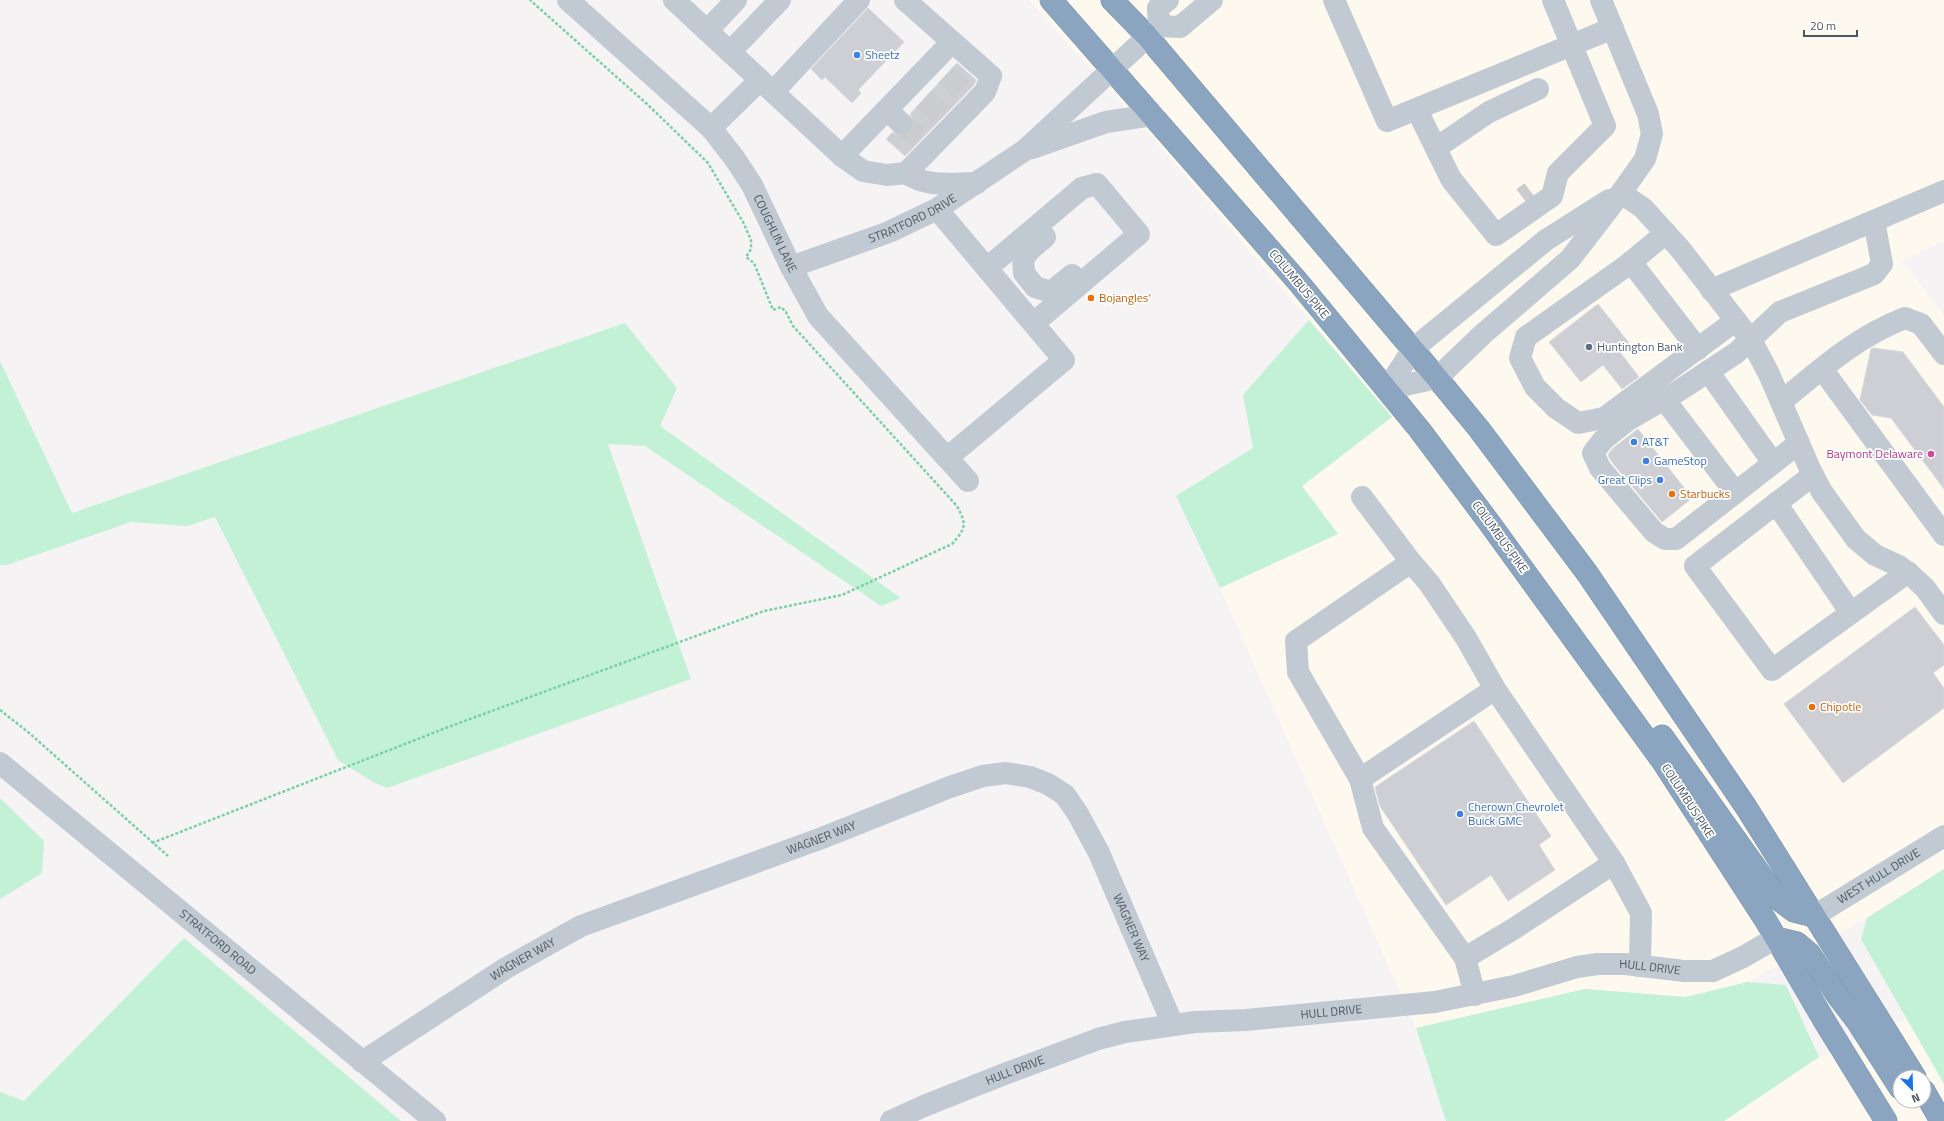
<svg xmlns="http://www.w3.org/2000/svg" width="1944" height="1121" font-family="'Titillium Web',sans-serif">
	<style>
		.commercial { fill: #fdf9ef; fill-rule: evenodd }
		.green { fill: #c3f1d5 }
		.building { fill: #cdcfd5; stroke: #d7d9de }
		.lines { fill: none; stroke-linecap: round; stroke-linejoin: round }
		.minor-tunnel { stroke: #caccce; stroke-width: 22; stroke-dasharray: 22 11; stroke-linecap: butt }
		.highway-casing { stroke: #7690ad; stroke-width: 23 }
		.path { stroke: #7ad0a6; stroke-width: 2.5; stroke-dasharray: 3 2; stroke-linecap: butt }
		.minor { stroke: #c1cad2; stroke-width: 22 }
		.highway { stroke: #8ba5c1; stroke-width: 22 }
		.shop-dot { fill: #3f7fe0; stroke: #fff; stroke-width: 1.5 }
		.food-dot { fill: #e8710a; stroke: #fff; stroke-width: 1.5 }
		.service-dot { fill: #5c6f8a; stroke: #fff; stroke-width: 1.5 }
		.hotel-dot { fill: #d1479c; stroke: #fff; stroke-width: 1.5 }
		.labels { text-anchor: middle; stroke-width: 3.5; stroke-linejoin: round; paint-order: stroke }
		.shop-label { font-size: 12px; fill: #366cbe; stroke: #fff; text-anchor: start }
		.street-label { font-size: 12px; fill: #4a5661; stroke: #fff }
		.food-label { font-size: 12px; fill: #c56008; stroke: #fff; text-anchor: start }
		.service-label { font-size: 12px; fill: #4e5e75; stroke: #fff; text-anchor: start }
		.hotel-label { font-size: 12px; fill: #b23c85; stroke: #fff; text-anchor: end }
	</style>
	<rect width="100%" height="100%" fill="#f5f3f3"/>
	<g class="commercial">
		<path d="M1029,0H1944V241L1902,261L1944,315V869L1867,918L1747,982L1686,997L1585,989L1416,1028L1220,588L1337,534L1302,487L1392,417L1163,150Z"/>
		<path d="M1907,1018L1944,1084V1121H1724L1819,1057ZM1900,1077H1924V1101H1900Z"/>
	</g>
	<g class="green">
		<path d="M1309,320L1392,417L1302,486L1338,534L1220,588L1176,496L1253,448L1243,395Z"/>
		<path d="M625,323L677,388L660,426L901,598L881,606L645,446L608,444L691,679L387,788L373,782L338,760L215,517L187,526L131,522L7,565H0V361L72,513Z"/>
		<path d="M0,798L44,841L42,873L0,899Z"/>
		<path d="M1944,869V1084L1861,939L1867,918Z"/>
		<path d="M184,938L401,1121H0V1092L24,1101Z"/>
		<path d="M1747,982L1786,985L1819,1057L1724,1121H1446L1416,1028L1585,989L1686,997Z"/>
	</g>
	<g class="building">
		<path d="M868,8L904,42L858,90L861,93L852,103L825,77L822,80L811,69Z"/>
		<path d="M957,63L976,80L974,85L905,156L886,139L893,132L899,135H905L910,132L913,125V119L910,114Z"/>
		<path d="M1598,304L1629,343L1619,351L1639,377L1622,389L1603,365L1581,382L1549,342Z"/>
		<path d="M1873,348L1903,352L1944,407V489L1891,418L1872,415L1860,400L1871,349Z"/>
		<path d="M1638,429L1692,498L1662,522L1611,461L1608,455L1612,449Z"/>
		<path d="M1915,607L1944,645V665L1933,673L1944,688V708L1843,783L1784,704Z"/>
		<path d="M1474,721L1551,836L1539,845L1555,870L1508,901L1491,875L1446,905L1380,806L1375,787Z"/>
	</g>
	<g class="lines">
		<g class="minor-tunnel">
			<path d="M946,75L967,95"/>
			<path d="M924,99L945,118"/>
			<path d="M901,123L923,142"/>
			<path d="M1523,198L1531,192"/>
		</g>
		<g class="highway-casing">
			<g id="highway">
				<path d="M1051,0L1299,283L1419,429L1488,521L1663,762L1766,921L1825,1022L1886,1121"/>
				<path d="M1112,0L1147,36L1437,378L1479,429L1587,573L1746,807L1915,1077"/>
				<path d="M1662,736L1778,899L1794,911L1814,916"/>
				<path d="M1776,938L1797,943L1810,954L1837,995L1857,1021L1900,1088"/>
				<path d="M1924,1091L1941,1121"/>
			</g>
		</g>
		<g class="path">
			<path d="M0,710L28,732L168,856"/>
			<path d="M152,843L451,726L764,611L842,595L952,544C966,528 967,525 957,506L793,326L786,312L781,307L773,310L754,263L746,257L751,249V240L743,222L708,163L647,104L530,0"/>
		</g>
		<g class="minor">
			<path id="s1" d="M568,0L711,128L735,159L752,185L791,267L818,316L968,481"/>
			<path d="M674,0L842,156L863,171L887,175L906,173"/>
			<path d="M905,0L991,76L985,92L906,173C927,188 953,183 977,183"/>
			<path d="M1334,0L1387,121L1613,28"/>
			<path d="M1601,0L1648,114L1652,134L1645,159L1621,193L1643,208L1681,250L1751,340L1769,374L1810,469L1822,492L1856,539L1875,555L1899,566L1912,576L1925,588L1944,614"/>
			<path d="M1159,26L1158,8L1168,0"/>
			<path d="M707,31L736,0"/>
			<path d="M730,52L780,0"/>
			<path d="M773,92L859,0"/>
			<path d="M887,110L901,123"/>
			<path d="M1417,110L1451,179L1496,235L1552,196L1558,173L1605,126L1553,0"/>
			<path d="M711,128L760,80"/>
			<path d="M1032,148L1106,122L1153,115"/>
			<path d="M1436,148L1489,112L1538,89"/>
			<path d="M842,156L952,42"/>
			<path d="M937,209L1064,360L947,458"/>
			<path d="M1666,233L1626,266L1526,337L1520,358L1535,387L1556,408L1578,423L1604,418L1735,321"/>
			<path d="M1045,237L1031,249L1023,259L1024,273L1035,287L1051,292L1072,275"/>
			<path d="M1631,262L1698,349"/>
			<path id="s2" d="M791,267L889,232L937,209L1025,150L1159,26L1180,27L1212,0"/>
			<path d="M987,268L1082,188L1097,184L1139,234L1034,323"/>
			<path d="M1711,290L1944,191"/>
			<path d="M1822,369L1944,535"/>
			<path d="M1708,371L1773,463"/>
			<path d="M1387,389L1437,378L1483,334L1570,259L1621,193"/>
			<path d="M1387,389L1413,349L1546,240L1609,200"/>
			<path d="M1664,399L1735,492"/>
			<path d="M1781,402C1821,369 1856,337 1905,318L1921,324L1944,354"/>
			<path d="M1799,443L1676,539H1665L1654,532L1600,468L1593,453L1603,440L1628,420L1680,390L1736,353L1780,312L1874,274L1882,264L1874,221"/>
			<path d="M1813,475L1695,566L1772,670L1908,572"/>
			<path d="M1362,497L1411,562L1429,583L1466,638L1495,689L1614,863L1641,913L1640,966"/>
			<path d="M1776,503L1851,613"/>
			<path d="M1411,562L1296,641L1298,672L1360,779L1373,828L1465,958L1475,995"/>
			<path id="s3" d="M0,763L435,1121"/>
			<path d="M1360,779L1495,689"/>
			<path id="s4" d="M1814,916L1944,836"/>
			<path d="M1465,958L1515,928L1614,863"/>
			<path id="s5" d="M362,1062L506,968L581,926L822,838L950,787L983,776L1006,773L1030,777L1048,784L1065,795L1078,814L1099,853L1173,1025"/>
			<path id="s6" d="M891,1121L924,1106L1007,1073L1098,1039L1125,1032L1195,1022L1246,1020L1435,1002L1514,986L1577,967L1598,964H1625L1684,971H1713L1743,957L1776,938"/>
		</g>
		<use href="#highway" class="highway"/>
	</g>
	<g class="shop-dot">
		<circle cx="857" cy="55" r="4"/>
		<circle cx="1634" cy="442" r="4"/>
		<circle cx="1646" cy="461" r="4"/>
		<circle cx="1660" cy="480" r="4"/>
		<circle cx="1460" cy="814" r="4"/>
	</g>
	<g class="food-dot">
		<circle cx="1091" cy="298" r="4"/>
		<circle cx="1672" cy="494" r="4"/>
		<circle cx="1812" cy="707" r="4"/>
	</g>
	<circle class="service-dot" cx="1589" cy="347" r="4"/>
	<circle class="hotel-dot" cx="1931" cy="454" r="4"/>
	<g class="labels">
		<g class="shop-label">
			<text x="865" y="59">Sheetz</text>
			<text x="1642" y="446">AT&amp;T</text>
			<text x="1654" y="465">GameStop</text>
			<text x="1652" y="484" text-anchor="end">Great Clips</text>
			<text x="1468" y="811">Cherown Chevrolet<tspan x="1468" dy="14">Buick GMC</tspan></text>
		</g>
		<g class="street-label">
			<text dy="4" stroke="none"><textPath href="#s2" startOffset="131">STRATFORD DRIVE</textPath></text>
			<text dy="4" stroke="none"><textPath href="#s1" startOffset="316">COUGHLIN LANE</textPath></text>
			<text transform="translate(1299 284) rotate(50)" y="4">COLUMBUS PIKE</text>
			<text transform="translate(1500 537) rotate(54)" y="4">COLUMBUS PIKE</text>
			<text transform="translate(1688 801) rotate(57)" y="4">COLUMBUS PIKE</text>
			<text dy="4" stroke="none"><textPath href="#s5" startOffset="514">WAGNER WAY</textPath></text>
			<text dy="4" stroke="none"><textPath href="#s4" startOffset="76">WEST HULL DRIVE</textPath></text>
			<text dy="4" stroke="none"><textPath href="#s5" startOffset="923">WAGNER WAY</textPath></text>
			<text dy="4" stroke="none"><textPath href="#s3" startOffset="282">STRATFORD ROAD</textPath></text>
			<text dy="4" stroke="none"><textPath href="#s5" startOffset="191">WAGNER WAY</textPath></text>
			<text dy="4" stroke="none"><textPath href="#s6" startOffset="782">HULL DRIVE</textPath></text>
			<text dy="4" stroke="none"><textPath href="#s6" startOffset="458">HULL DRIVE</textPath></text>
			<text dy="4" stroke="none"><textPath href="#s6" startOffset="134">HULL DRIVE</textPath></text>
		</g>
		<g class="food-label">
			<text x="1099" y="302">Bojangles'</text>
			<text x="1680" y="498">Starbucks</text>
			<text x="1820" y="711">Chipotle</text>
		</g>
		<g class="service-label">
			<text x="1597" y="351">Huntington Bank</text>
		</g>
		<g class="hotel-label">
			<text x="1923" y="458">Baymont Delaware</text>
		</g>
	</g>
	<g transform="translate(1912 1089) rotate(157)"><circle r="19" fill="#ffffff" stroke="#b7bbc0"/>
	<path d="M0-3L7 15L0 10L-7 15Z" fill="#1a73e8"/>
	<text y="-6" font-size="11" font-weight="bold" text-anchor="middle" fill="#4a5661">N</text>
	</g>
	<path d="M1804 30v6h53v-6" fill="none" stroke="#4a5661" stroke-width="2"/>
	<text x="1810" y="30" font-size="12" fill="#4a5661" stroke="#ffffff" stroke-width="3" paint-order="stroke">20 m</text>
</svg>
